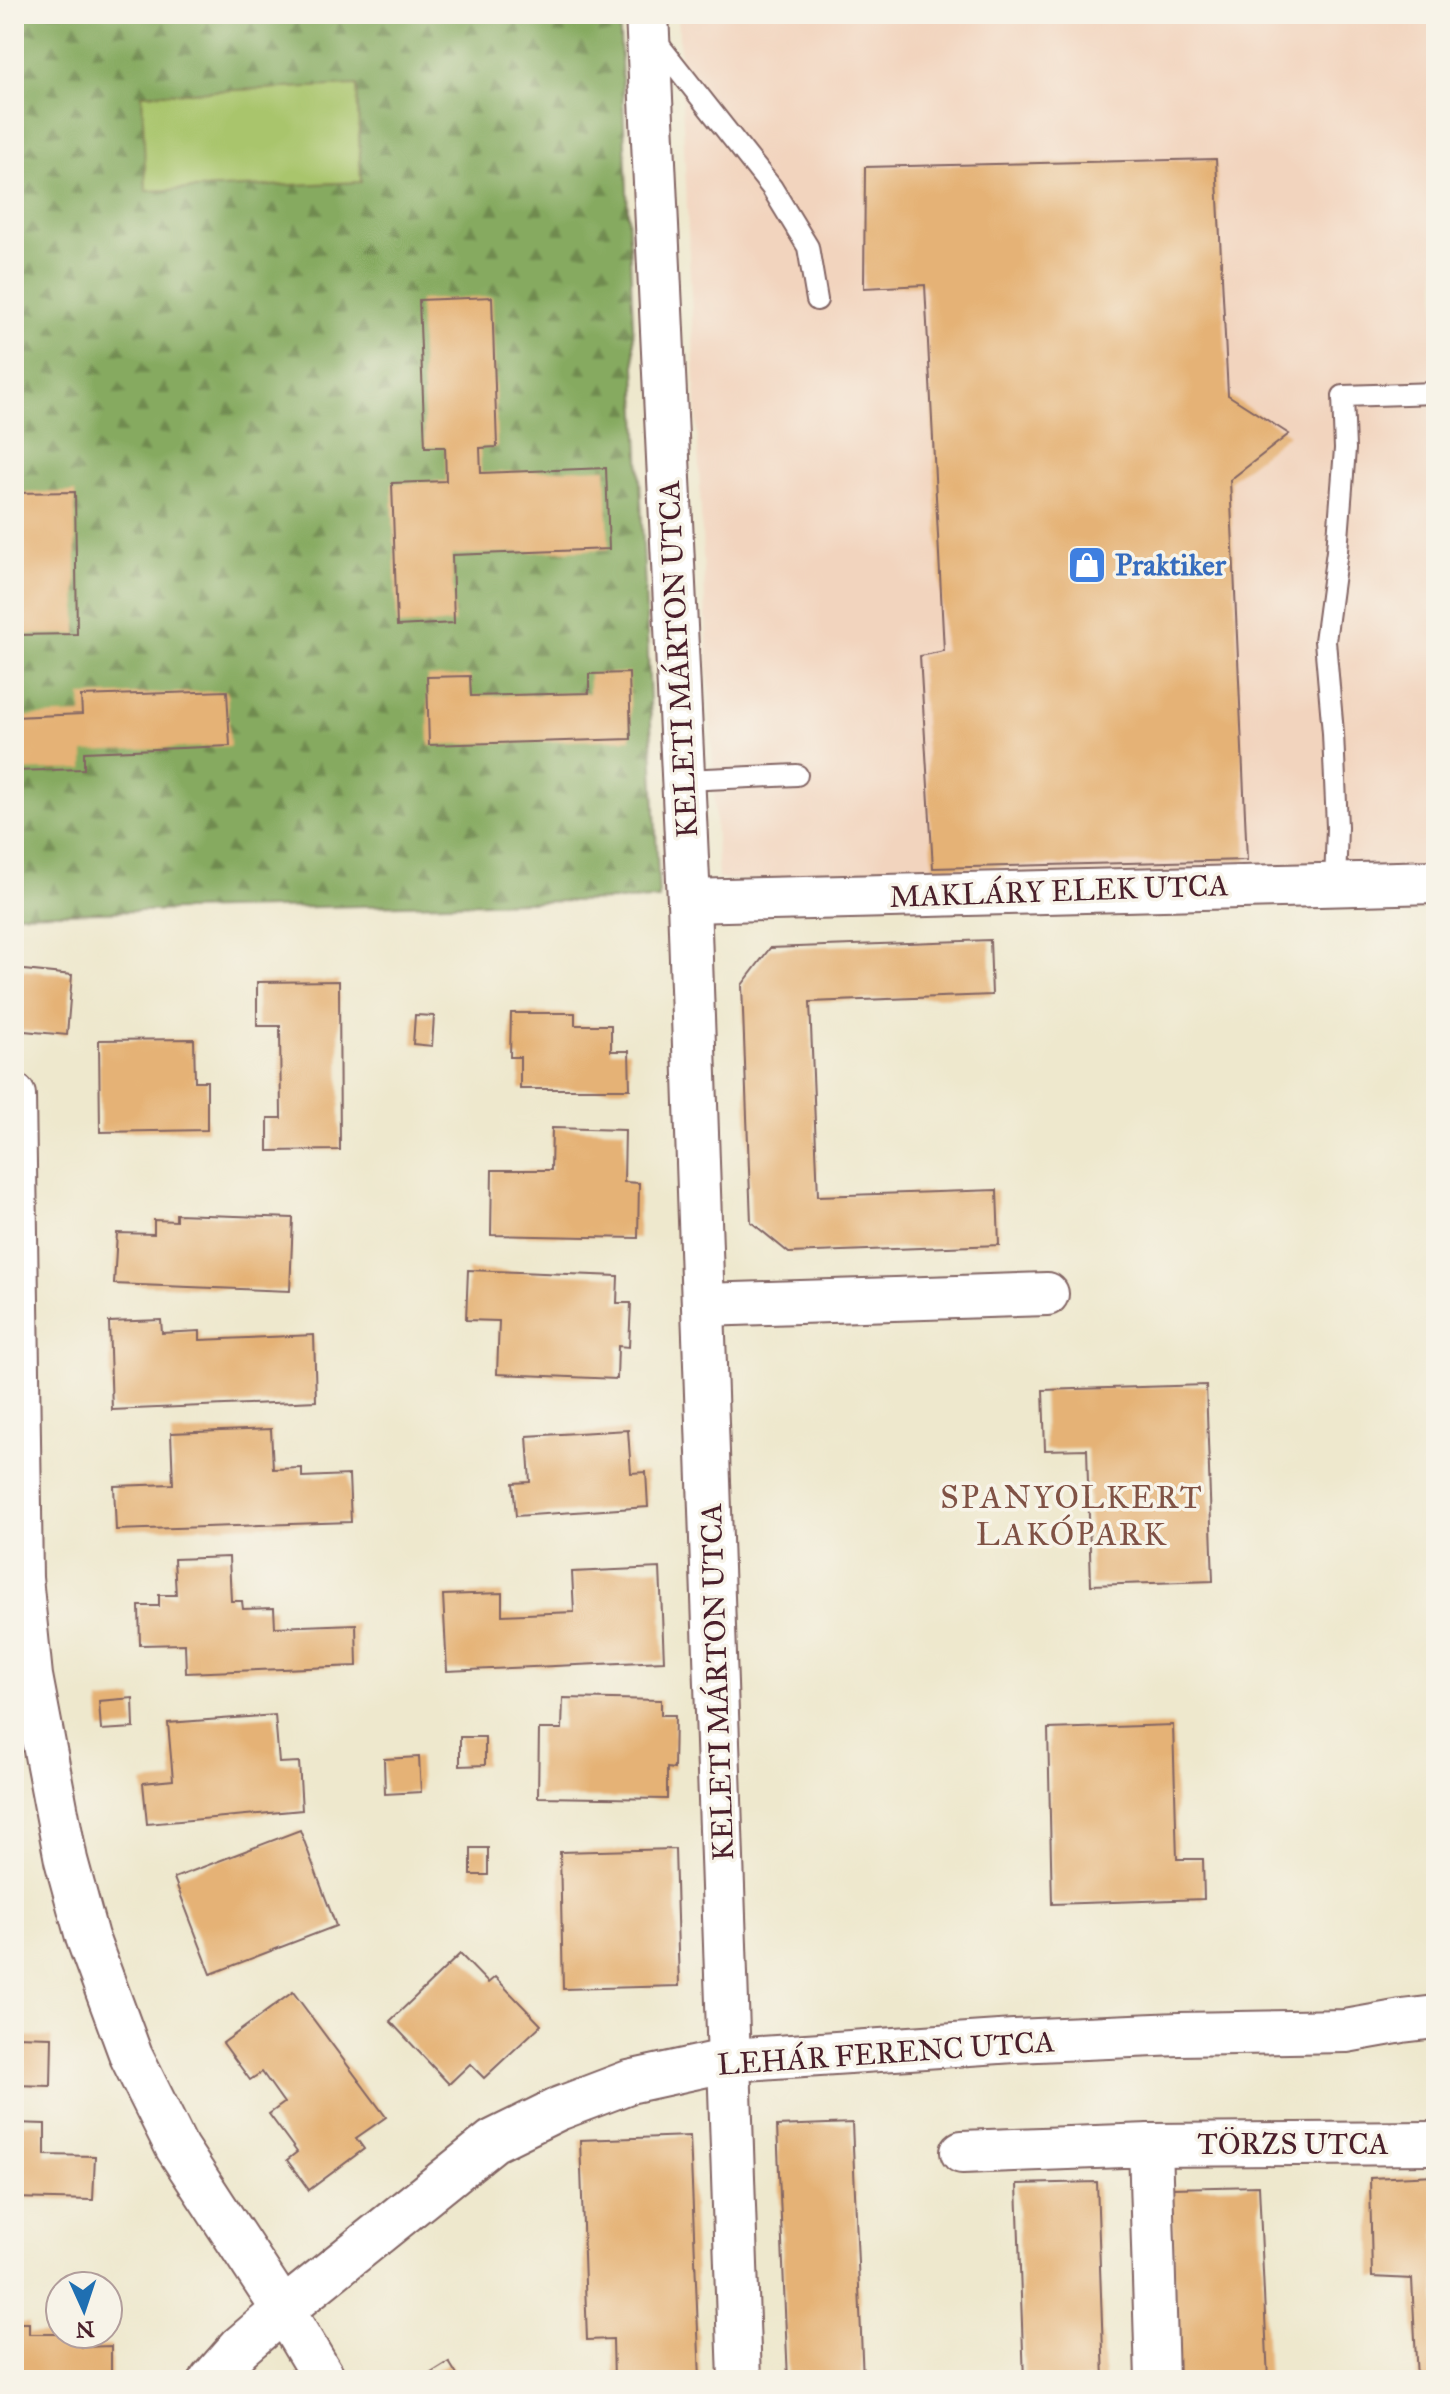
<svg xmlns="http://www.w3.org/2000/svg" width="1450" height="2394" font-family="'IM FELL Great Primer',serif">
	<style>
		.built { fill: #f2d4be }
		.forest { fill: url(#forest-firs); stroke: #686446; stroke-width: 2 }
		.park { fill: #a9c56c; stroke: #7a724c; stroke-width: 2 }
		.building { fill: #e5b276 }
		.lines { fill: none; stroke-linecap: round; stroke-linejoin: round }
		.service-casing { stroke: #836564; stroke-width: 24 }
		.minor-casing { stroke: #836564; stroke-width: 46 }
		.service { stroke: #fff; stroke-width: 20 }
		.minor { stroke: #fff; stroke-width: 42 }
		.labels { text-anchor: middle; stroke-width: 7; stroke-linejoin: round; paint-order: stroke }
		.shop-label { font-size: 30px; font-weight: bold; fill: #366cbe; stroke: #f7f3e8; text-anchor: start }
		.street-label { font-size: 30px; fill: #4a1f2b; stroke: #f7f3e8 }
		.neighbourhood-label { font-size: 32px; letter-spacing: 2px; fill: #805245; stroke: #f7f3e8 }
	</style>
	<defs>
		<pattern id="forest-firs" width="22" height="20" patternUnits="userSpaceOnUse" patternTransform="scale(2)"><rect width="22" height="20" fill="#86aa60"/><path d="M5 1l3.5 6h-7zM16 11l3.5 6h-7z" fill="#708a4f"/></pattern>
	</defs>
	<rect width="100%" height="100%" fill="#f7f3e8"/>
	<filter id="ink" filterUnits="userSpaceOnUse"><feTurbulence type="fractalNoise" baseFrequency=".0125" numOctaves="2"/><feDisplacementMap in="SourceGraphic" scale="16" xChannelSelector="R" yChannelSelector="G"/><feConvolveMatrix kernelMatrix="1 2 1 2 8 2 1 2 1" color-interpolation-filters="sRGB"/></filter>
	<filter id="wash" filterUnits="userSpaceOnUse"><feTurbulence type="fractalNoise" baseFrequency=".006" numOctaves="4" result="noise"/><feDisplacementMap in="SourceGraphic" scale="32" xChannelSelector="R" yChannelSelector="G"/><feGaussianBlur stdDeviation="1.8" result="paint"/><feColorMatrix in="noise" values="0 0 0 0 0 0 0 0 0 0 0 0 0 0 0 0 0 1.4 0 .05"/><feComposite in="paint" operator="in"/></filter>
	<g filter="url(#wash)">
		<rect width="100%" height="100%" fill="#eee8cd"/>
		<path class="built" d="M678,14H1436V870L718,880Z"/>
		<path class="forest" d="M14,14H619L659,899L14,914Z"/>
		<path class="park" d="M357,85L361,182L146,191L142,94Z"/>
		<g id="blocks">
			<g class="building">
				<path d="M1216,159L1228,395L1289,434L1230,480L1247,860L933,868L920,656L944,651L925,285L864,288L865,167Z"/>
				<path d="M492,297L497,447L480,448L481,473L606,468L609,549L452,555L454,623L397,626L392,483L446,481L445,447H425L419,300Z"/>
				<path d="M75,492L77,634L14,635V493Z"/>
				<path d="M629,673L631,739L429,745L427,677L470,676L471,696L589,693V674Z"/>
				<path d="M227,691L230,746L84,752V769L14,771V717L82,714L81,696Z"/>
				<path d="M990,940L992,995L810,1002L818,1196L997,1190L999,1245L789,1253L751,1222L742,985L770,948Z"/>
				<path d="M14,969L72,975L67,1035L14,1030Z"/>
				<path d="M339,981L340,1150L268,1151V1118H281L280,1026H257V982Z"/>
				<path d="M511,1013H575V1025H611V1051H629L630,1089H520V1057H510Z"/>
				<path d="M415,1015L434,1016L432,1046L413,1044Z"/>
				<path d="M194,1039L195,1081H207V1130L100,1132L99,1040Z"/>
				<path d="M552,1128L625,1130L624,1182L639,1183L638,1238L491,1235L492,1170H551Z"/>
				<path d="M176,1214L293,1218L290,1291L114,1284L117,1233L154,1234V1220L176,1221Z"/>
				<path d="M468,1270L618,1276L617,1303H631L629,1347L618,1346L617,1379L497,1374L499,1321L466,1320Z"/>
				<path d="M161,1320L162,1333L200,1331V1340L314,1335L316,1401L112,1410L109,1322Z"/>
				<path d="M1206,1385L1213,1581L1091,1585L1087,1449L1045,1450L1043,1390Z"/>
				<path d="M271,1429L273,1469L302,1468V1477L349,1475L351,1522L116,1530L114,1486L173,1484L171,1433Z"/>
				<path d="M628,1430L631,1473L646,1472L648,1507L516,1516L513,1483L530,1482L527,1436Z"/>
				<path d="M229,1557L231,1601H242L243,1609L274,1608L275,1627L356,1624L357,1666L186,1673L185,1644L140,1645L139,1606H159V1595H176L174,1559Z"/>
				<path d="M660,1568L664,1661L447,1671L443,1595L502,1593V1615L574,1612L572,1572Z"/>
				<path d="M133,1698L134,1728L101,1730L99,1701Z"/>
				<path d="M563,1698L661,1700V1715H675L674,1769L667,1768V1799L538,1797L539,1729H562Z"/>
				<path d="M275,1715L279,1763L299,1762L302,1810L147,1824L143,1783L173,1780L168,1723Z"/>
				<path d="M1173,1725L1177,1859H1203L1204,1899L1052,1904L1048,1729Z"/>
				<path d="M460,1737H485V1765L460,1766Z"/>
				<path d="M419,1757L421,1792L385,1794L384,1759Z"/>
				<path d="M300,1830L336,1926L211,1974L174,1878Z"/>
				<rect x="471" y="1848" width="17" height="27"/>
				<path d="M675,1849L679,1986L563,1989L560,1852Z"/>
				<path d="M460,1954L488,1983L495,1977L541,2025L484,2078L470,2064L449,2084L390,2021Z"/>
				<path d="M293,1992L386,2117L356,2138L364,2149L309,2190L287,2160L297,2152L269,2114L284,2103L262,2072L250,2080L223,2043Z"/>
				<path d="M14,2036L52,2037L51,2086L14,2085Z"/>
				<path d="M14,2123L45,2124V2155L95,2156L93,2200L14,2198Z"/>
				<path d="M852,2123L863,2380H788L777,2126Z"/>
				<path d="M690,2136L700,2380H614L613,2339L587,2340L580,2140Z"/>
				<path d="M1436,2175V2380H1417L1412,2279L1372,2277L1370,2178Z"/>
				<path d="M1097,2182L1104,2380H1024L1017,2184Z"/>
				<path d="M1259,2186L1268,2380H1177L1171,2188Z"/>
				<path d="M14,2323H29V2334H82V2347L111,2346V2380H14Z"/>
				<path d="M449,2362L460,2380H420Z"/>
			</g>
		</g>
	</g>
	<g filter="url(#ink)">
		<use href="#blocks" fill-opacity="0" stroke="#836564" stroke-width="2"/>
		<g class="lines">
			<g class="service-casing">
				<g id="service">
					<path d="M655,40L772,188L808,247L817,300"/>
					<path d="M684,780L797,775"/>
					<path d="M1335,884L1337,827L1333,733L1325,641L1337,551L1345,449L1343,396L1436,393"/>
				</g>
			</g>
			<g class="minor-casing">
				<g id="minor">
					<path d="M647,14L689,901L740,2380"/>
					<path d="M689,901L1436,882"/>
					<path d="M14,1095L21,1578L31,1676L66,1860L87,1937L131,2056L177,2148L283,2310L493,2141L558,2109L629,2082L730,2060L1014,2041L1179,2034L1346,2031L1402,2021L1436,2017"/>
					<path d="M704,1305L1047,1294"/>
					<path d="M1150,2145L1436,2143"/>
					<path d="M962,2152L1150,2145L1157,2380"/>
					<path d="M211,2380L240,2347L283,2310L325,2380"/>
				</g>
			</g>
			<use href="#service" class="service"/>
			<use href="#minor" class="minor"/>
		</g>
	</g>
	<defs>
		<g id="shop-square" transform="scale(2)"><rect x="-9" y="-9" width="18" height="18" rx="4" fill="#3f7fe0" stroke="#f7f3e8"/><path d="M-5-2.5h2.3a2.7 3.5 0 0 1 5.4 0H5L5.5 6h-11ZM-1.5-2.5h3a1.5 2.3 0 0 0-3 0Z" fill="#fff"/></g>
	</defs>
	<g fill-rule="evenodd">
		<use href="#shop-square" x="1087" y="565"/>
	</g>
	<g class="labels">
		<g class="shop-label">
			<text x="1115" y="575">Praktiker</text>
		</g>
		<g class="street-label">
			<text transform="translate(678 659) rotate(-93)" y="10">KELETI MÁRTON UTCA</text>
			<text transform="translate(1059 891) rotate(-2)" y="10">MAKLÁRY ELEK UTCA</text>
			<text transform="translate(717 1682) rotate(-92)" y="10">KELETI MÁRTON UTCA</text>
			<text transform="translate(886 2053) rotate(-4)" y="10">LEHÁR FERENC UTCA</text>
			<text x="1293" y="2154">TÖRZS UTCA</text>
		</g>
		<g class="neighbourhood-label">
			<text x="1072" y="1508">SPANYOLKERT<tspan x="1072" dy="37">LAKÓPARK</tspan></text>
		</g>
	</g>
	<rect width="1450" height="2394" fill="none" stroke="#f7f3e8" stroke-width="48"/>
	<g transform="translate(84 2310) rotate(177)"><circle r="38" fill="#f7f3e8" stroke="#b29e9c" stroke-width="2"/>
	<path d="M0-6L14 30L0 20L-14 30Z" fill="#1f6fb2"/>
	<text y="-12" font-size="22" font-weight="bold" text-anchor="middle" fill="#4a1f2b">N</text>
	</g>
</svg>
